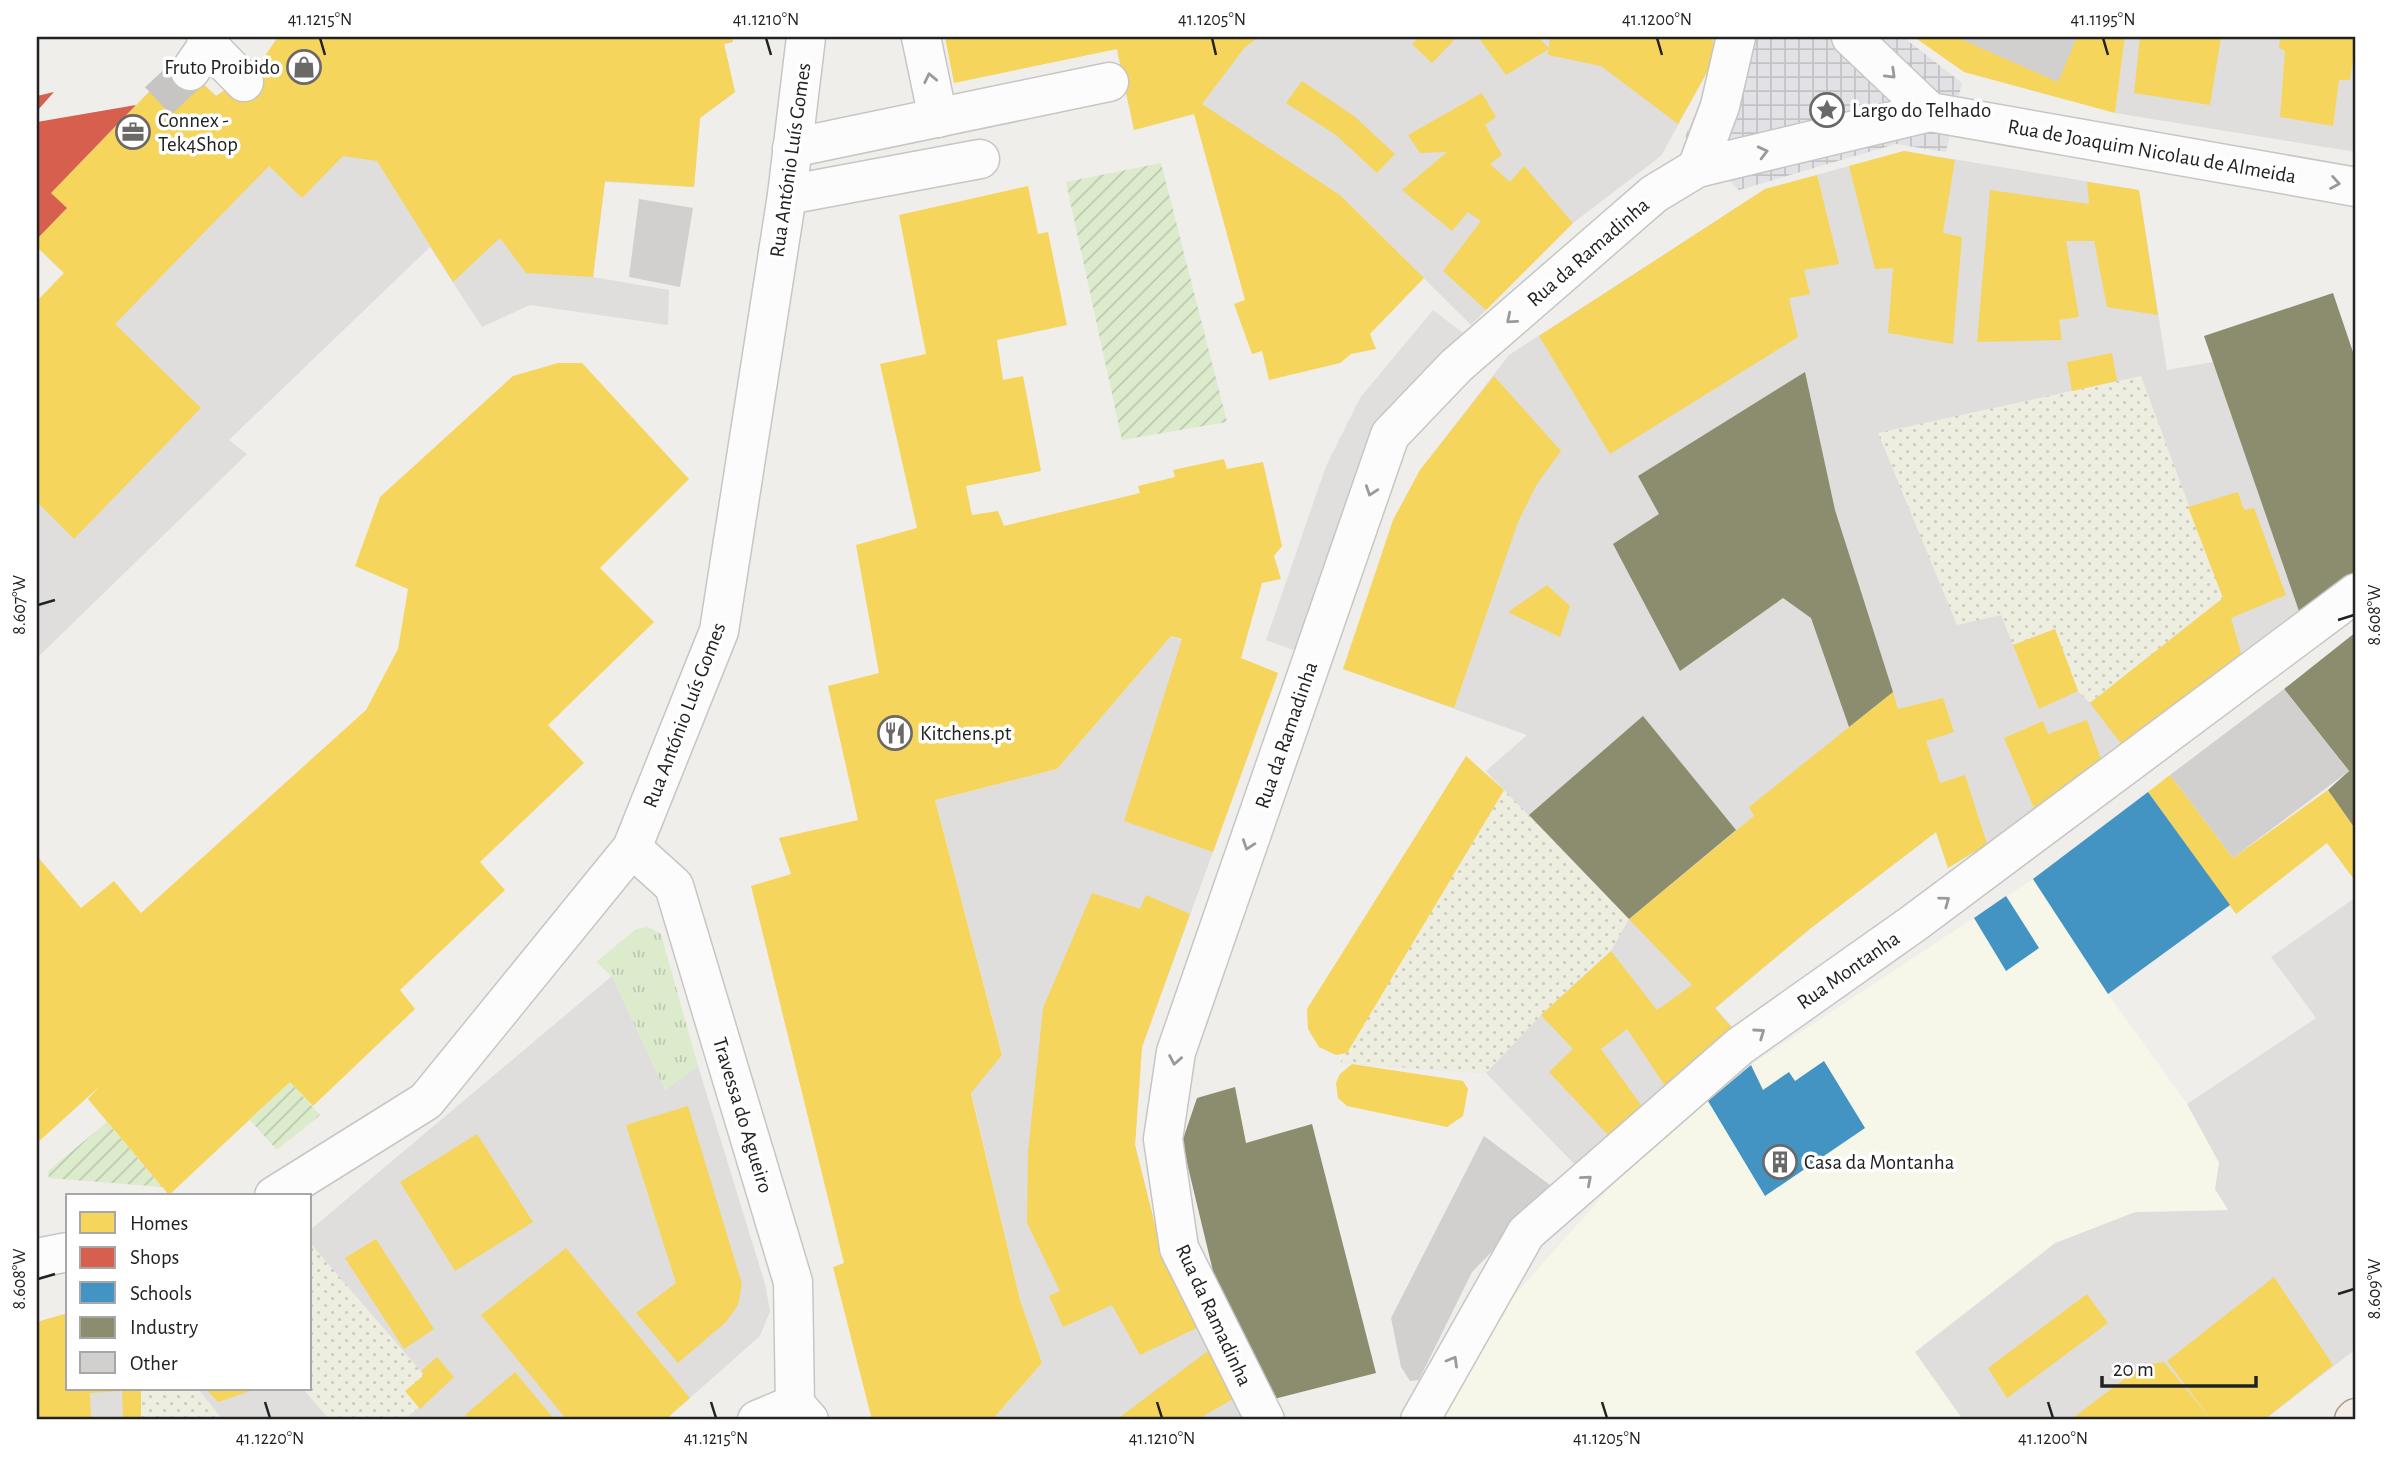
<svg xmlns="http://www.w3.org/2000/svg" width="2393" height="1457" font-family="'Alegreya Sans',sans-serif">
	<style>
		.residential { fill: #dfdedc }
		.education { fill: #f6f7e8 }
		.farmland { fill: url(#farmland-dots) }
		.grass { fill: url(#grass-tufts) }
		.garden { fill: url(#garden-furrows) }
		.parking { fill: #e0dfde }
		.plaza { fill: url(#plaza-grid) }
		.homes { fill: #f6d55c }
		.shops { fill: #d6604d }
		.schools { fill: #4393c3 }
		.industry { fill: #8c8c6e }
		.building { fill: #d2d0ce }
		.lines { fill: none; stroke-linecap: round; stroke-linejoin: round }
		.minor-tunnel { stroke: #c6c5c3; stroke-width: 38; stroke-dasharray: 38 19; stroke-linecap: butt }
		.minor-casing { stroke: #c7c6c5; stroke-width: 41 }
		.major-casing { stroke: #a59d87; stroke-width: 41 }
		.minor { stroke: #fdfcfc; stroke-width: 38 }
		.major { stroke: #f2ede7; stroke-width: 38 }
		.oneway { stroke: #9a9a9a }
		.ticks { fill: none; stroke: #222; stroke-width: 2.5 }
		.labels { text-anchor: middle; stroke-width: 7; stroke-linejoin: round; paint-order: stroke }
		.poi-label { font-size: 21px; fill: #222; stroke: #fff; text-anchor: start }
		.street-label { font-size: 21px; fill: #222; stroke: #fff }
		.neatline { fill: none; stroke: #222; stroke-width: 2.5 }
		.ticks-label { font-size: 18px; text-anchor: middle; fill: #222 }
	</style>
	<defs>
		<pattern id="farmland-dots" width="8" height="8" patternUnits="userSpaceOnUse" patternTransform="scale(1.75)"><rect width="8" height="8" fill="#edeedf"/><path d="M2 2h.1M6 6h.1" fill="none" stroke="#cbccbf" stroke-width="1.8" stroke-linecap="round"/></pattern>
		<pattern id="grass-tufts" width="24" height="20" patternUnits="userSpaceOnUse" patternTransform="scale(1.75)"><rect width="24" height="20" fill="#dbebcc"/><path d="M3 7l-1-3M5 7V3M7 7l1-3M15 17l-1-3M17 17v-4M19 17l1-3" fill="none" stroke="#bcc9af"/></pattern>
		<pattern id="garden-furrows" width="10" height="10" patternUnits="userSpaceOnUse" patternTransform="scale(1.75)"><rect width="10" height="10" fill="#dbebcc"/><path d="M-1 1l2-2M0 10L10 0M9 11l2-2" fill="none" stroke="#bcc9af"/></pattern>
		<pattern id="plaza-grid" width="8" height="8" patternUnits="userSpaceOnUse" patternTransform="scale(1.75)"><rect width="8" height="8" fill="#e2e1e5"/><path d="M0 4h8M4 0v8" fill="none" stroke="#c2c1c4"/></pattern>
	</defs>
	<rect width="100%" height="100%" fill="#efeeeb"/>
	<g class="residential">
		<path d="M278,37H732L733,42L724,44L735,92L700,118L694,187L605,182L593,277L669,290L668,325L530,305L482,327L430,247L229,440L247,454L37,658V301L64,273L37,247V239L67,209L51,193L179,61L216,96L256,69Z"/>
		<path d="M1114,37H1714L1715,58L1661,156L1573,223L1471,325L1340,195L1202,105L1194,114L1134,130Z"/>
		<path d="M2125,37H2356V152L2115,113Z"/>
		<path d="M1904,151L2139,190L2167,370L2213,362L2301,617L2037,815L1948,868L1936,832L1811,928L1716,1008L1737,1033L1576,1166L1486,1073L1340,1063L1504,790L1486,771L1527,735L1343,669L1420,470L1509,355L1765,189Z"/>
		<path d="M1171,636L1278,673L1142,1047L1135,1145L1159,1241L1254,1420H992L1042,1363L1020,1300L971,1091L1002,1054L935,800L1057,769Z"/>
		<path d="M2356,897V1349L2264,1420H1963L1914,1352L2055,1243L2135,1212L2228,1210L2214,1189L2219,1163L2187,1104L2316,1018L2271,957Z"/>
		<path d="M612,976L665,1090L698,1066L765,1284L770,1311L760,1336L665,1420H37V1322L68,1313V1389H310V1230Z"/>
	</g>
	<path class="education" d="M2033,879L2108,994L2187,1104L2219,1163L2215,1189L2228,1210L2135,1212L2055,1243L1915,1352L1963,1420H1440L1497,1315L1631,1164L1751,1065Z"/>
	<g class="farmland">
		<path d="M2141,376L2223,598L2090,703L2078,691L2055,629L2013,645L2001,615L1957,625L1878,433Z"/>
		<path d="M1504,790L1629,919L1611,951L1541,1015L1486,1073L1340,1063Z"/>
		<path d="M310,1243L424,1375L419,1407L404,1420H330L303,1389H310Z"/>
		<path d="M141,1389H198L223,1420H141Z"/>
	</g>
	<path class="grass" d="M648,927L661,934L698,1066L665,1090L612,976L596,962L636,929Z"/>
	<g class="garden">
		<path d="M1161,163L1227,422L1122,440L1066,182Z"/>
		<path d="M290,1082L320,1115L277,1150L250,1120Z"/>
		<path d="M107,1122L162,1187L49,1178L48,1171Z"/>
	</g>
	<path class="parking" d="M1433,310L1463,333L1388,419L1353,481L1299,652L1266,640L1326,466L1360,398Z"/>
	<path class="plaza" d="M1722,37H1908L1907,40L1962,83L1946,152L1896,144L1739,190L1685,137L1724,49Z"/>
	<g class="homes">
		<path d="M278,37H732L733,42L724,44L735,92L700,118L694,187L605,181L593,277L526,273L500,238L453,282L377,161L343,156L302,198L269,166L115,324L201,408L74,539L37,502V301L64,273L37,247V239L67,208L51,193L179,61L216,96L256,69Z"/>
		<path d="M945,37H1259L1245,47L1202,104L1340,195L1424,278L1370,334L1376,349L1351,354L1340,363L1269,380L1262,351L1252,354L1234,304L1245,300L1194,114L1134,130L1117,49L954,83Z"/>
		<path d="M1419,37H1457L1432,63L1412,44Z"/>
		<path d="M1478,37H1539L1549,49L1506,75Z"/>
		<path d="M1550,37H1706L1714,41L1715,58L1678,124L1601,66L1548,55Z"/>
		<path d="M1914,37H2125L2115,113L1964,72Z"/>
		<path d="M2140,37H2221L2210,105L2134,93Z"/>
		<path d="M2280,37H2356L2350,80H2339L2333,126L2280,117L2285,51L2279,48Z"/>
		<path d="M1302,81L1354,116L1395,154L1377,173L1336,135L1286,103Z"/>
		<path d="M1482,93L1496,117L1485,125L1502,155L1490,164L1510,182L1524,166L1573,223L1486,310L1443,271L1481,221L1468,212L1452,231L1402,190L1447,152L1420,153L1408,135Z"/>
		<path d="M1904,151L1955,160L1943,233L1962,237L1953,344L1888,333L1893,268L1875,269L1849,166Z"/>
		<path d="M1817,175L1839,264L1804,270L1810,294L1789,298L1798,337L1610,454L1539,336L1765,189Z"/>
		<path d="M2087,182L2139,190L2158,315L2107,307L2094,241H2066L2079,317L2059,320L2062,340L1977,342L1990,190L2089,204Z"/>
		<path d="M1028,186L1038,234L1048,232L1067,325L997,340L1003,380L1023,376L1041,471L966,486L972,515L998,511L1004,526L1140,493L1138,486L1175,477L1173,470L1224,459L1227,469L1263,462L1282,546L1274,556L1281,579L1262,583L1241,658L1278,673L1213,852L1124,821L1182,639L1171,636L1057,769L935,800L1002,1055L971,1093L1020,1300L1042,1363L992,1420H872L833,1267L844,1263L751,886L791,874L779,838L858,820L828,686L879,673L856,545L917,528L880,364L926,354L899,215Z"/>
		<path d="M2112,353L2117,381L2072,391L2067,362Z"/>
		<path d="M558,363H582L689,479L600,568L654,622L548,725L584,763L480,862L505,890L400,990L415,1009L313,1106L290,1082L169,1195L88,1099L100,1086L37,1143V856L81,908L114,881L141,913L366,710L398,649L408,589L355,566L380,497L513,376Z"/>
		<path d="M1494,376L1561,451L1537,484L1518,522L1454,708L1343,669L1393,520L1420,470Z"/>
		<path d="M2238,492L2244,510L2254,508L2286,595L2231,618L2243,660L2125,749L2090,703L2223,598L2188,507Z"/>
		<path d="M1547,585L1570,606L1560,637L1508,612Z"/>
		<path d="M2055,629L2078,691L2039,709L2013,645Z"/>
		<path d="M1893,692L1898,709L1943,698L1954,732L1926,741L1940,783L1965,775L1987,844L1948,868L1936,832L1811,928L1715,1008L1710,1003L1737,1033L1667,1089L1627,1029L1601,1049L1643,1108L1609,1136L1549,1072L1573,1049L1541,1015L1611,951L1657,1010L1692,985L1629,919L1754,816L1749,807Z"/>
		<path d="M2087,720L2103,765L2037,815L2004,738L2043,721L2048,734Z"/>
		<path d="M1466,756L1504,790L1347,1053L1336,1055L1319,1047L1308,1029L1307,1009Z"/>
		<path d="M2170,775L2233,858L2328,790L2356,830V882L2327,843L2236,914L2148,792Z"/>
		<path d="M1092,893L1140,909L1146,895L1190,914L1142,1047L1135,1145L1159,1241L1205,1324L1140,1355L1112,1305L1063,1327L1049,1296L1060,1291L1027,1223L1028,1152L1043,1008Z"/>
		<path d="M1352,1064L1463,1081L1468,1089L1463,1116L1447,1127L1347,1106L1338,1098L1336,1083L1340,1074Z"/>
		<path d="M688,1106L742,1284L738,1305L726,1322L678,1363L636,1313L676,1283L626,1125Z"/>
		<path d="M477,1134L533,1222L455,1271L400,1182Z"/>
		<path d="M376,1239L434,1329L404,1349L345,1258Z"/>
		<path d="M566,1248L690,1398L665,1420H567L481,1315Z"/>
		<path d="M2274,1277L2333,1365L2264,1420H2070L2143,1365L2164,1362L2210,1418L2167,1361Z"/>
		<path d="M2087,1294L2108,1323L2007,1398L1988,1368Z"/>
		<path d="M68,1313V1389H141V1420H123L122,1391L90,1393L91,1420H37V1322Z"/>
		<path d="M1217,1344L1242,1394L1196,1420H1116Z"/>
		<path d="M437,1357L454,1377L420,1409L405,1391L424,1375L421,1371Z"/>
		<path d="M515,1372L555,1420H470L465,1415Z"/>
		<path d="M206,1389H257L218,1402Z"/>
	</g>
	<g class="shops">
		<path d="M54,92L37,111V96Z"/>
		<path d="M136,105L51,193L67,208L37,239V122Z"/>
	</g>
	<g class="schools">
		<path d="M2148,792L2230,905L2108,994L2033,879Z"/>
		<path d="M2006,896L2039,948L2006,971L1974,918Z"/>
		<path d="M1824,1061L1865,1128L1765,1196L1708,1101L1751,1065L1763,1090L1789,1072L1795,1081Z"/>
	</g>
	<g class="industry">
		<path d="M2333,293L2356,361V575L2301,617L2204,336Z"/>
		<path d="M1805,372L1835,510L1893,692L1849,727L1811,618L1783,598L1680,671L1613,544L1659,514L1638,476Z"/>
		<path d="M2356,632V830L2328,790L2349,771L2284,689Z"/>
		<path d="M1643,716L1736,830L1629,919L1529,815Z"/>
		<path d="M1235,1087L1246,1143L1312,1124L1376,1373L1266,1401L1224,1317L1182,1142L1197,1098Z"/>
	</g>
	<g class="building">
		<path d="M1956,37H2077L2058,82Z"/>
		<path d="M639,199L693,208L680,287L629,277Z"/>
		<path d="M2284,689L2349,771L2233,858L2170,775Z"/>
		<path d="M1484,1136L1554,1188L1472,1272L1419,1380L1410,1381L1401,1367L1391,1318Z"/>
	</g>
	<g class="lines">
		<path class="minor-tunnel" d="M158,101L190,71"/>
		<g class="minor-casing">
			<g id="minor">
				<path d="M206,37L208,45L244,82"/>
				<path d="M921,37L938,118"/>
				<path d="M1851,37L1930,112L2356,187"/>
				<path d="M190,71L208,45"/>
				<path d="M792,148L1109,82"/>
				<path d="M1697,168L1720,106L1736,37"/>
				<path d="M787,195L980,159"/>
				<path d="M632,848L674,886L793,1282L795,1404"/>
				<path d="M274,1196L426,1101L632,848L719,631L787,195L806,37"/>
				<path d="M37,1258L68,1252"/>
				<path d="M757,1420L795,1404L809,1420"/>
				<path d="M1265,1420L1179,1248L1163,1139L1176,1052L1390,435L1456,366L1654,194L1697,168L1930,112"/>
				<path d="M1420,1420L1526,1233L1740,1046L1914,923L2356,593"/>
			</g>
		</g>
		<g class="major-casing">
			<path id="major" d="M2354,1420L2356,1418"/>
		</g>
		<use href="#minor" class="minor"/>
		<use href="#major" class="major"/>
	</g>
	<defs><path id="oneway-chevron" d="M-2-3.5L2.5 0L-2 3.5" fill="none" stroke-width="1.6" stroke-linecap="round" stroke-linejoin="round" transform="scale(1.75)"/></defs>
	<g class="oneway">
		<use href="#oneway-chevron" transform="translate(1891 74) rotate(44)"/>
		<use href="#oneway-chevron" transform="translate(930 78) rotate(-102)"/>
		<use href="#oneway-chevron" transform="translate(1763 152) rotate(-14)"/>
		<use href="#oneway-chevron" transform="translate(2335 183) rotate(10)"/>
		<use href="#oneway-chevron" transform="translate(1511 319) rotate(140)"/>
		<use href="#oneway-chevron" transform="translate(1371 491) rotate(109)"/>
		<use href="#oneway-chevron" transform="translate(1248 845) rotate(109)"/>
		<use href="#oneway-chevron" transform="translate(1945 901) rotate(-36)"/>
		<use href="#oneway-chevron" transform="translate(1760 1033) rotate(-35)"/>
		<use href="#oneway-chevron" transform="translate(1175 1060) rotate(100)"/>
		<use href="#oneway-chevron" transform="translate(1587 1180) rotate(-41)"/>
		<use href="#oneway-chevron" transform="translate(1453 1361) rotate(-60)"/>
	</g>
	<path class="ticks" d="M320,38L325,55M766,38L771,55M1212,38L1216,55M1657,38L1662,55M2103,38L2108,55M38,605L55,600M2338,620L2354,615M38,1279L55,1274M2338,1294L2354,1289M265,1402L270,1418M711,1402L716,1418M1157,1402L1162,1418M1602,1402L1607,1418M2048,1402L2053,1418"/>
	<defs>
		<g id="shop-ring" transform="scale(1.75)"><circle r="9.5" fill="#fff" stroke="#6a6968" stroke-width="1.5"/><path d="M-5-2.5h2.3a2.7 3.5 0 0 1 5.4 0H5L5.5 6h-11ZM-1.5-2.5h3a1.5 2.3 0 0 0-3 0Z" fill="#6a6968"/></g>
		<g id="sight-ring" transform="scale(1.75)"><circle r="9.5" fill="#fff" stroke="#6a6968" stroke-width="1.5"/><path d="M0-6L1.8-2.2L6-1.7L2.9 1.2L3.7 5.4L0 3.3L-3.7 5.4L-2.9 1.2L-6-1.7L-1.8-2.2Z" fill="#6a6968"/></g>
		<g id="office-ring" transform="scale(1.75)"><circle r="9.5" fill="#fff" stroke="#6a6968" stroke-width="1.5"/><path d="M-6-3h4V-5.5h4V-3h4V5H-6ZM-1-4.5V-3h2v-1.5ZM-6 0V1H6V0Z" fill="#6a6968"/></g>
		<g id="restaurant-ring" transform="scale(1.75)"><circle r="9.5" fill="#fff" stroke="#6a6968" stroke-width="1.5"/><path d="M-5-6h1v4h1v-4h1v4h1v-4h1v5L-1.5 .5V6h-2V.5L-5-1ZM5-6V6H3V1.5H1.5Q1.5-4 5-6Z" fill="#6a6968"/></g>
		<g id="building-ring" transform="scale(1.75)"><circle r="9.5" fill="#fff" stroke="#6a6968" stroke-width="1.5"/><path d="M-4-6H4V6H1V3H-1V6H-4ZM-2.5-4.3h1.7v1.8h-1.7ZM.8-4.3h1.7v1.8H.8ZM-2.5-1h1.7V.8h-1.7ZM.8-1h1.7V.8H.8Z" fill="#6a6968"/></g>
	</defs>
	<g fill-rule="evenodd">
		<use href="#shop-ring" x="304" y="67"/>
		<use href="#sight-ring" x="1827" y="110"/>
		<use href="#office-ring" x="133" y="132"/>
		<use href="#restaurant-ring" x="895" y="733"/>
		<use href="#building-ring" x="1780" y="1162"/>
	</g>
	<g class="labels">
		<g class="poi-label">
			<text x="280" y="74" text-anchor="end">Fruto Proibido</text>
			<text x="1852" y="117">Largo do Telhado</text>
			<text x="158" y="127">Connex -<tspan x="158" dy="24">Tek4Shop</tspan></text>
			<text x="920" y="740">Kitchens.pt</text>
			<text x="1804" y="1169">Casa da Montanha</text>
		</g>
		<g class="street-label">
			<text transform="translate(2152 151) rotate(10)" y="7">Rua de Joaquim Nicolau de Almeida</text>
			<text transform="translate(790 160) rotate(-82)" y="7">Rua António Luís Gomes</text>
			<text transform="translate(1588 252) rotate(-41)" y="7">Rua da Ramadinha</text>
			<text transform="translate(684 715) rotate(-69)" y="7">Rua António Luís Gomes</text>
			<text transform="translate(1286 735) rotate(-71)" y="7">Rua da Ramadinha</text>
			<text transform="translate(1848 970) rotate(-35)" y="7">Rua Montanha</text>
			<text transform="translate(743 1115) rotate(73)" y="7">Travessa do Agueiro</text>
			<text transform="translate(1214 1315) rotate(65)" y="7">Rua da Ramadinha</text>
		</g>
	</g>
	<rect width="2393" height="1457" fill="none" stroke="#ffffff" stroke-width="77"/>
	<rect x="66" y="1194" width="245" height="196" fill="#ffffff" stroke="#a7a7a7" stroke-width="2"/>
	<rect x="80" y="1212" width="35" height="21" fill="#f6d55c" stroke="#a7a7a7" stroke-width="2"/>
	<text x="130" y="1230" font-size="21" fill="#222222">Homes</text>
	<rect x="80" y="1247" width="35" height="21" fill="#d6604d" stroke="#a7a7a7" stroke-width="2"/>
	<text x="130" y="1264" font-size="21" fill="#222222">Shops</text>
	<rect x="80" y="1282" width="35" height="21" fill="#4393c3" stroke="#a7a7a7" stroke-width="2"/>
	<text x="130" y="1300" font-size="21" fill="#222222">Schools</text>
	<rect x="80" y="1317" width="35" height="21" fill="#8c8c6e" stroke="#a7a7a7" stroke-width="2"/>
	<text x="130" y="1334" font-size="21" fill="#222222">Industry</text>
	<rect x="80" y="1352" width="35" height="21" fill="#d2d0ce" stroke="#a7a7a7" stroke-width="2"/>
	<text x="130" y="1370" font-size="21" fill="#222222">Other</text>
	<path d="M2102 1376v10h154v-10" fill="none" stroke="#222222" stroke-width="3.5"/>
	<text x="2113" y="1376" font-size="21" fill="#222222" stroke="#ffffff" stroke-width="5" paint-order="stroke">20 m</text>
	<rect x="38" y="38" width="2316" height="1380" class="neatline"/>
	<g class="ticks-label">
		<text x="320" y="25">41.1215°N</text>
		<text x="766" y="25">41.1210°N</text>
		<text x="1212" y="25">41.1205°N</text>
		<text x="1657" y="25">41.1200°N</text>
		<text x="2103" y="25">41.1195°N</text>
		<text transform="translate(19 605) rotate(-90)" y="6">8.607°W</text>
		<text transform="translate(2374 615) rotate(-90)" y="6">8.608°W</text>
		<text transform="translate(19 1279) rotate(-90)" y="6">8.608°W</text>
		<text transform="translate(2374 1289) rotate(-90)" y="6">8.609°W</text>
		<text x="270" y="1444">41.1220°N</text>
		<text x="716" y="1444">41.1215°N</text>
		<text x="1162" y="1444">41.1210°N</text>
		<text x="1607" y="1444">41.1205°N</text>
		<text x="2053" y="1444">41.1200°N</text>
	</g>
</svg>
